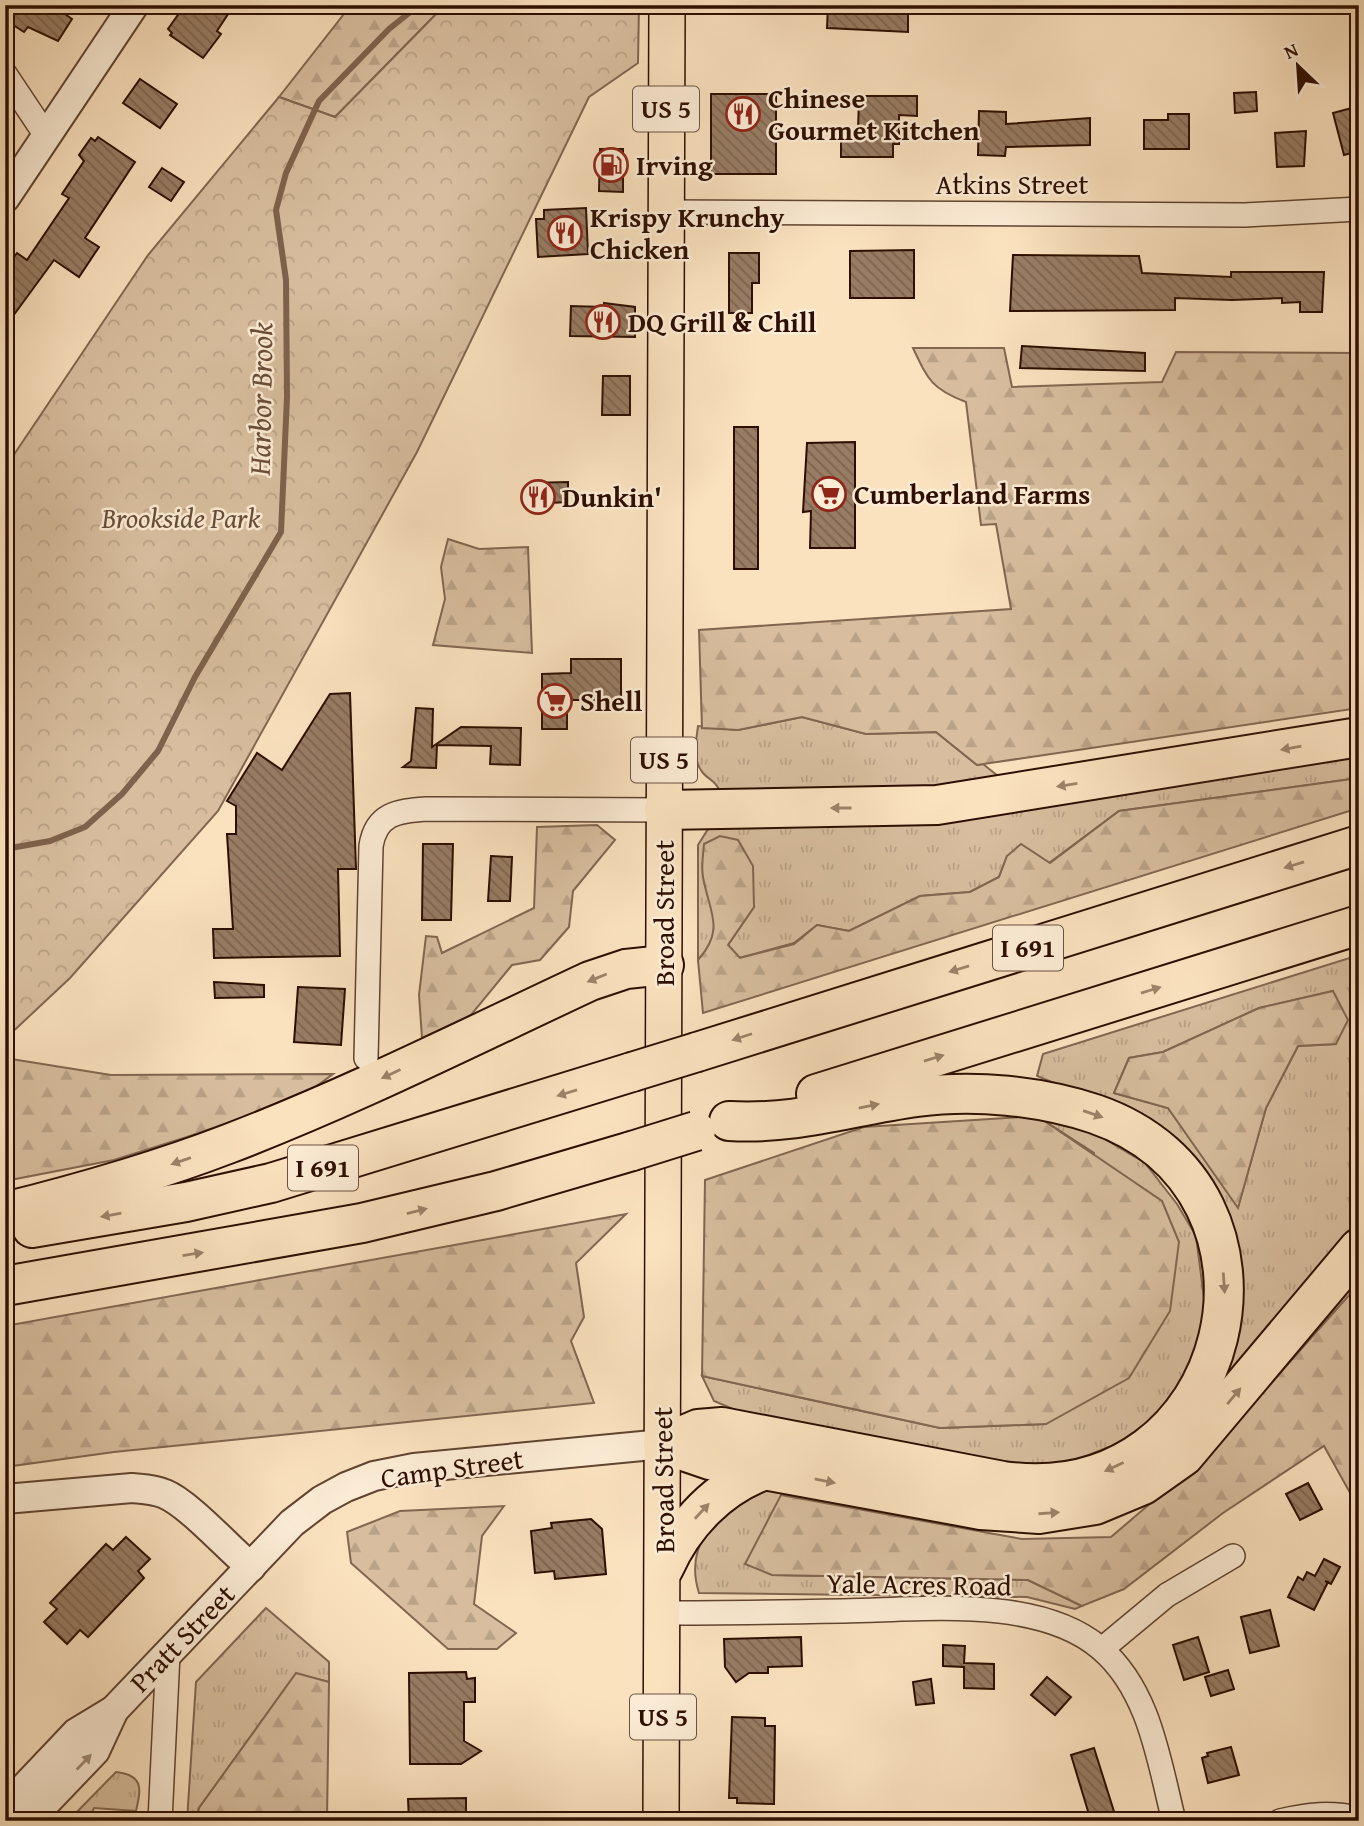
<svg xmlns="http://www.w3.org/2000/svg" width="1364" height="1826" font-family="'Gentium Book Plus',serif">
	<style>
		.grass { fill: url(#grass-tufts); stroke: #826650; stroke-width: 2; fill-rule: evenodd }
		.forest { fill: url(#forest-firs); stroke: #826650; stroke-width: 2 }
		.park { fill: url(#park-crowns); stroke: #826650; stroke-width: 2 }
		.lines { fill: none; stroke-linecap: round; stroke-linejoin: round }
		.stream { stroke: #7f624c; stroke-width: 6 }
		.building { fill: url(#building-back-hatch); stroke: #2d0e01; stroke-width: 2 }
		.minor-casing { stroke: #604330; stroke-width: 26 }
		.tertiary-casing { stroke: #604330; stroke-width: 32 }
		.primary-casing { stroke: #2d0e01; stroke-width: 38 }
		.motorway-casing { stroke: #2d0e01; stroke-width: 42 }
		.minor { stroke: #fcecd5; stroke-width: 23 }
		.tertiary { stroke: #fcecd5; stroke-width: 28 }
		.primary { stroke: #fbe2bf; stroke-width: 35 }
		.motorway { stroke: #fbe2bf; stroke-width: 38 }
		.motorway-bridge-casing { stroke: #2d0e01; stroke-width: 42; stroke-linecap: butt }
		.motorway-bridge { stroke: #fbe2bf; stroke-width: 38 }
		.oneway { fill: #9e836a }
		.oneway2 { fill: #9f8876 }
		.labels { text-anchor: middle; stroke-width: 5; stroke-linejoin: round; paint-order: stroke }
		.shield { fill: #fcecd5; stroke: #6b5141; stroke-width: 2 }
		.shield-label { font-size: 26px; font-weight: bold; fill: #2d0e01 }
		.poi-label { font-size: 28px; font-weight: bold; fill: #2d0e01; stroke: #fcecd5; text-anchor: start }
		.street-label { font-size: 28px; fill: #2d0e01; stroke: #fcecd5 }
		.park-label { font-size: 28px; font-style: italic; fill: #694c38; stroke: #fcecd5 }
		.water-label { font-size: 30px; font-style: italic; fill: #6a4d39; stroke: #fcecd5 }
	</style>
	<defs>
		<pattern id="grass-tufts" width="24" height="20" patternUnits="userSpaceOnUse" patternTransform="scale(1.75)"><rect width="24" height="20" fill="#d8be9f"/><path d="M3 7l-1-3M5 7V3M7 7l1-3M15 17l-1-3M17 17v-4M19 17l1-3" fill="none" stroke="#baa287"/></pattern>
		<pattern id="forest-firs" width="22" height="20" patternUnits="userSpaceOnUse" patternTransform="scale(1.75)"><rect width="22" height="20" fill="#d8be9f"/><path d="M5 1l3.5 6h-7zM16 11l3.5 6h-7z" fill="#baa287"/></pattern>
		<pattern id="park-crowns" width="20" height="18" patternUnits="userSpaceOnUse" patternTransform="scale(1.75)"><rect width="20" height="18" fill="#d8be9f"/><path d="M2 6a3 3 0 1 1 6 0M12 15a3 3 0 1 1 6 0" fill="none" stroke="#baa287"/></pattern>
		<pattern id="building-back-hatch" width="6" height="6" patternUnits="userSpaceOnUse" patternTransform="scale(1.75)"><rect width="6" height="6" fill="#987c64"/><path d="M-1 5l2 2M0 0l6 6M5-1l2 2" fill="none" stroke="#7c6450"/></pattern>
	</defs>
	<rect width="100%" height="100%" fill="#fbe2bf"/>
	<filter id="stains"><feTurbulence type="fractalNoise" baseFrequency=".00286" numOctaves="4"/><feColorMatrix values="0 0 0 0 .2 0 0 0 0 .09 0 0 0 0 .02 0 0 0 .5 -.17"/></filter>
	<radialGradient id="worn" r=".72"><stop offset=".6" stop-color="#630" stop-opacity="0"/><stop offset="1" stop-color="#630" stop-opacity=".3"/></radialGradient>
	<g class="grass">
		<path d="M802,717L866,734L936,732L977,765L983,764L1008,784L878,796L719,790C716,781 709,780 703,773C692,760 696,742 698,726L738,730Z"/>
		<path d="M1359,749V778L1119,811L1049,863L1007,856L999,877L970,892L920,896L849,931L817,925L794,943L739,958L728,945L754,907L705,885C716,916 721,935 698,960V845L708,829L718,824Z"/>
		<path d="M1359,955V1227L1233,1379L1216,1373L1231,1266L1131,1114L1037,1076L1043,1054ZM1333,991L1336,1044L1298,1046L1266,1108L1238,1207L1168,1108L1114,1093L1129,1058L1163,1052L1259,1008Z"/>
		<path d="M1037,1116L1098,1135L1145,1163L1177,1204L1196,1236L1206,1314L1194,1362L1155,1417L1126,1440L1069,1463L1026,1468L752,1417L714,1401L702,1376L940,1428L1046,1424L1094,1153Z"/>
		<path d="M761,1489L839,1497L836,1505L781,1495L772,1575L1028,1580L1082,1606L1075,1609L1027,1597L699,1593C682,1538 722,1515 761,1489Z"/>
		<path d="M266,1608L329,1662V1682L296,1674L199,1808L196,1821H187L196,1682Z"/>
		<path d="M116,1772C144,1775 141,1789 136,1811L94,1808L88,1821H68Z"/>
	</g>
	<g class="forest">
		<path d="M351,5H445L335,117L279,97Z"/>
		<path d="M913,348H1004L1012,387L1162,382L1176,352L1359,353V708L977,765L936,732L866,734L802,717L738,730L702,728L699,630L1011,609L996,524L981,525L966,402C932,389 928,380 913,348Z"/>
		<path d="M448,539L479,549L528,547L532,653L433,645L445,599L441,567Z"/>
		<path d="M1359,778V808L703,1013L698,960C726,929 709,912 703,877C701,867 703,855 704,844L720,836L738,840L753,866L754,907L728,945L740,958L794,944L817,925L849,931L920,896L970,892L999,877L1007,856L1021,844L1050,863L1119,811Z"/>
		<path d="M597,825L615,840L573,891L569,927L540,960L512,965L471,1015L422,1038L419,995L426,936L437,937L442,953L534,908L537,827Z"/>
		<path d="M1333,991L1348,1020L1336,1044L1298,1046L1266,1108L1238,1208L1168,1108L1114,1093L1129,1058L1163,1052L1259,1008Z"/>
		<path d="M5,1058L111,1075L333,1074L302,1097L187,1137L114,1160L5,1181Z"/>
		<path d="M1037,1116L1162,1201L1179,1242L1170,1311L1129,1378L1046,1424L940,1428L702,1376L705,1180L864,1127Z"/>
		<path d="M626,1214L576,1263L584,1317L571,1341L594,1403L114,1452L5,1467V1326Z"/>
		<path d="M1359,1284V1509L1324,1446L1223,1513L1124,1589L1082,1606L1028,1580L772,1575L745,1564L781,1495L1022,1539L1111,1537L1207,1455Z"/>
		<path d="M504,1506L482,1536L474,1604L516,1633L497,1649H448L351,1563L347,1532L400,1511Z"/>
		<path d="M296,1673L329,1682L327,1821H196L199,1808Z"/>
	</g>
	<path class="park" d="M445,5H639L638,63L589,97L417,452L218,811L70,978L5,1039V468L148,255L279,97L335,117Z"/>
	<g class="lines">
		<path class="stream" d="M5,849L50,841L85,827L122,794L158,751L195,677L281,532L287,397L286,280L276,210L286,173L319,101L389,29L419,5"/>
	</g>
	<g class="building">
		<path d="M5,5H52L72,19L58,41L28,27L24,32L10,23L12,19L5,15Z"/>
		<path d="M185,5H234L217,31L221,34L203,58L170,35L172,33L168,29Z"/>
		<path d="M828,5H864V10L908,12V32L827,28Z"/>
		<path d="M140,79L177,104L160,128L123,103Z"/>
		<path d="M1256,92L1257,111L1235,113L1234,93Z"/>
		<rect x="711" y="94" width="65" height="80"/>
		<path d="M859,96H917V116L899,115V144H893V157H841V131L858,132Z"/>
		<path d="M1359,106V151L1344,155L1333,113Z"/>
		<path d="M979,111L1006,112V124L1090,118V145L1006,147L1005,156L978,155Z"/>
		<path d="M1168,114H1189V149H1144V120H1168Z"/>
		<path d="M1306,131L1304,166L1277,167L1275,133Z"/>
		<path d="M98,137L135,162L85,238L99,247L79,277L54,260L5,327V269L17,253L27,260L69,198L62,194L84,161L79,155L91,138L95,141Z"/>
		<path d="M600,149H623V192L599,191Z"/>
		<path d="M162,168L184,182L171,201L149,187Z"/>
		<path d="M586,208L588,254L538,257L536,219H544V210Z"/>
		<path d="M914,250V298H850V251Z"/>
		<path d="M729,253H759V283H752V313H729Z"/>
		<path d="M1013,255L1139,256L1142,273L1231,277V272H1324L1322,312H1300V302L1282,303V298L1232,300L1175,298V310L1010,311Z"/>
		<path d="M604,303L635,307V337L570,336L571,306L604,307Z"/>
		<path d="M1022,346L1145,353V371L1020,368Z"/>
		<path d="M603,376H630V415H602Z"/>
		<rect x="734" y="427" width="24" height="142"/>
		<path d="M855,442V548H810L811,511L803,512L807,443Z"/>
		<path d="M568,482V502L530,504L529,483Z"/>
		<path d="M571,659H621V700H567V729H542V674L571,673Z"/>
		<path d="M350,693L356,869H338L340,956L214,958L213,929H233L227,834H236V806L227,801L257,753L282,770L330,694Z"/>
		<path d="M416,708L433,709L432,747L461,727L521,728L520,765L490,764L491,746L437,745L436,768L403,767L411,761Z"/>
		<path d="M423,844H453L451,920H422Z"/>
		<path d="M491,856L512,857L510,901H488Z"/>
		<path d="M214,982L264,985V997L215,998Z"/>
		<path d="M298,987L345,989L341,1045L294,1042Z"/>
		<path d="M1308,1483L1322,1509L1300,1520L1286,1494Z"/>
		<path d="M591,1519L602,1529L606,1574L555,1579L554,1571L535,1573L531,1531L552,1528L551,1523Z"/>
		<path d="M126,1537L150,1559L138,1571L144,1578L88,1637L80,1630L67,1644L44,1622L57,1609L50,1603L106,1544L113,1550Z"/>
		<path d="M1324,1559L1340,1567L1331,1584L1325,1581L1328,1582L1314,1610L1288,1597L1298,1577L1303,1580L1307,1572L1315,1576Z"/>
		<path d="M1270,1610L1279,1646L1250,1653L1241,1617Z"/>
		<path d="M801,1637L802,1666L768,1667V1673H749L736,1682L725,1667L724,1639Z"/>
		<path d="M1198,1637L1209,1672L1184,1680L1173,1645Z"/>
		<path d="M943,1645L965,1646L964,1663L994,1664V1689L964,1688V1667L943,1666Z"/>
		<path d="M1228,1670L1234,1689L1211,1696L1205,1677Z"/>
		<path d="M466,1672L467,1679L475,1678V1702H464V1741L481,1751L461,1764H410L409,1673Z"/>
		<path d="M1047,1677L1071,1697L1055,1715L1031,1695Z"/>
		<path d="M931,1679L934,1703L916,1705L913,1682Z"/>
		<path d="M732,1717L765,1718V1726H775L774,1804L737,1803V1798H729Z"/>
		<path d="M1231,1747L1239,1775L1208,1783L1202,1758L1208,1756L1207,1753Z"/>
		<path d="M1094,1748L1117,1821H1091L1071,1755Z"/>
		<path d="M466,1798V1821H409L408,1799Z"/>
	</g>
	<g class="lines">
		<g class="minor-casing">
			<g id="minor">
				<path d="M5,74L47,137"/>
				<path d="M666,212L1245,215L1359,209"/>
				<path d="M366,1058L371,846C376,814 397,811 426,809L664,810"/>
				<path d="M663,1613C723,1613 783,1612 843,1611C921,1610 1037,1595 1100,1648C1150,1690 1159,1762 1174,1821"/>
				<path d="M1102,1649L1167,1595L1233,1556"/>
				<path d="M160,1821L168,1654"/>
				<path d="M1280,1821C1308,1814 1331,1812 1359,1818"/>
			</g>
		</g>
		<g class="tertiary-casing">
			<g id="tertiary">
				<path d="M5,198L134,5"/>
				<path d="M5,1499L132,1488C143,1489 154,1489 165,1494C189,1504 228,1548 251,1567"/>
				<path d="M5,1808L76,1733L114,1710L292,1523L322,1500L346,1487L374,1476L414,1468L663,1444"/>
				<path d="M28,1821L95,1751L114,1710"/>
			</g>
		</g>
		<g class="primary-casing">
			<path id="primary" d="M661,1821L667,5"/>
		</g>
		<g class="motorway-casing">
			<g id="motorway">
				<path d="M664,810L937,805L1359,737"/>
				<path d="M697,1052L1359,845"/>
				<path d="M816,1094L1359,925"/>
				<path d="M5,1212C81,1193 155,1172 228,1144C351,1097 470,1037 590,981L626,969L664,965"/>
				<path d="M32,1228L186,1202L271,1183L632,1072"/>
				<path d="M5,1286L362,1223L496,1191L632,1151"/>
				<path d="M663,1444L698,1429L722,1427L1003,1481C1237,1513 1312,1189 1095,1114C1040,1096 975,1089 917,1097C850,1106 798,1125 729,1121"/>
				<path d="M663,1444L710,1460L981,1510L1039,1514L1095,1505L1143,1485L1184,1456L1359,1248"/>
				<path d="M664,1568C684,1523 719,1487 765,1470"/>
			</g>
		</g>
		<use href="#minor" class="minor"/>
		<use href="#tertiary" class="tertiary"/>
		<use href="#primary" class="primary"/>
		<use href="#motorway" class="motorway"/>
		<g class="motorway-bridge-casing">
			<g id="motorway-bridge">
				<path d="M632,1072L697,1052"/>
				<path d="M632,1151L696,1131"/>
			</g>
		</g>
		<use href="#motorway-bridge" class="motorway-bridge"/>
	</g>
	<defs><path id="oneway-solid" d="M-6-.8H1V-3.2L6.5 0L1 3.2V.8H-6Z" transform="scale(1.75)"/></defs>
	<g class="oneway">
		<use href="#oneway-solid" transform="translate(1291 748) rotate(170)"/>
		<use href="#oneway-solid" transform="translate(1067 785) rotate(171)"/>
		<use href="#oneway-solid" transform="translate(841 808) rotate(180)"/>
		<use href="#oneway-solid" transform="translate(1294 865) rotate(163)"/>
		<use href="#oneway-solid" transform="translate(959 969) rotate(163)"/>
		<use href="#oneway-solid" transform="translate(597 978) rotate(158)"/>
		<use href="#oneway-solid" transform="translate(1151 990) rotate(-17)"/>
		<use href="#oneway-solid" transform="translate(742 1037) rotate(162)"/>
		<use href="#oneway-solid" transform="translate(934 1058) rotate(-17)"/>
		<use href="#oneway-solid" transform="translate(391 1074) rotate(155)"/>
		<use href="#oneway-solid" transform="translate(567 1093) rotate(163)"/>
		<use href="#oneway-solid" transform="translate(869 1106) rotate(-12)"/>
		<use href="#oneway-solid" transform="translate(1093 1114) rotate(19)"/>
		<use href="#oneway-solid" transform="translate(181 1161) rotate(161)"/>
		<use href="#oneway-solid" transform="translate(417 1211) rotate(-14)"/>
		<use href="#oneway-solid" transform="translate(111 1215) rotate(170)"/>
		<use href="#oneway-solid" transform="translate(193 1254) rotate(-9)"/>
		<use href="#oneway-solid" transform="translate(1224 1283) rotate(86)"/>
		<use href="#oneway-solid" transform="translate(1234 1396) rotate(-50)"/>
		<use href="#oneway-solid" transform="translate(1114 1467) rotate(155)"/>
		<use href="#oneway-solid" transform="translate(825 1481) rotate(11)"/>
		<use href="#oneway-solid" transform="translate(702 1511) rotate(-47)"/>
		<use href="#oneway-solid" transform="translate(1049 1513) rotate(-4)"/>
	</g>
	<use class="oneway2" href="#oneway-solid" transform="translate(84 1762) rotate(-46)"/>
	<defs>
		<g id="restaurant-ring" transform="scale(1.75)"><circle r="9.5" fill="#fcecd5" stroke="#8f2418" stroke-width="1.5"/><path d="M-5-6h1v4h1v-4h1v4h1v-4h1v5L-1.5 .5V6h-2V.5L-5-1ZM5-6V6H3V1.5H1.5Q1.5-4 5-6Z" fill="#8f2418"/></g>
		<g id="fuel-ring" transform="scale(1.75)"><circle r="9.5" fill="#fcecd5" stroke="#8f2418" stroke-width="1.5"/><path d="M-5.5-6h7V0h2V4h1.3V-2.5L3-4.5l.8-.8L6-3V5H2.5V1h-1V6h-7ZM-4.2-4.7v3.2H.2V-4.7Z" fill="#8f2418"/></g>
		<g id="supermarket-ring" transform="scale(1.75)"><circle r="9.5" fill="#fcecd5" stroke="#8f2418" stroke-width="1.5"/><path d="M-6-5.5h2.5l.6 2H6L4.5 2H-2.5L-4.4-4H-6ZM-1.5 3.2a1.3 1.3 0 1 0 .1 0ZM3 3.2a1.3 1.3 0 1 0 .1 0Z" fill="#8f2418"/></g>
	</defs>
	<g fill-rule="evenodd">
		<use href="#restaurant-ring" x="743" y="114"/>
		<use href="#fuel-ring" x="611" y="165"/>
		<use href="#restaurant-ring" x="565" y="233"/>
		<use href="#restaurant-ring" x="603" y="322"/>
		<use href="#supermarket-ring" x="829" y="494"/>
		<use href="#restaurant-ring" x="538" y="497"/>
		<use href="#supermarket-ring" x="555" y="701"/>
	</g>
	<g class="labels">
		<g class="shield">
			<rect x="633" y="86.5" width="66" height="45" rx="5"/>
			<rect x="631" y="737.5" width="66" height="45" rx="5"/>
			<rect x="993" y="925.5" width="70" height="45" rx="5"/>
			<rect x="288" y="1145.5" width="70" height="45" rx="5"/>
			<rect x="630" y="1694.5" width="66" height="45" rx="5"/>
		</g>
		<g class="shield-label">
			<text x="666" y="118">US 5</text>
			<text x="664" y="769">US 5</text>
			<text x="1028" y="957">I 691</text>
			<text x="323" y="1177">I 691</text>
			<text x="663" y="1726">US 5</text>
		</g>
		<g class="poi-label">
			<text x="768" y="108">Chinese<tspan x="768" dy="32">Gourmet Kitchen</tspan></text>
			<text x="636" y="175">Irving</text>
			<text x="590" y="227">Krispy Krunchy<tspan x="590" dy="32">Chicken</tspan></text>
			<text x="628" y="332">DQ Grill &amp; Chill</text>
			<text x="854" y="504">Cumberland Farms</text>
			<text x="562" y="507">Dunkin'</text>
			<text x="580" y="711">Shell</text>
		</g>
		<g class="street-label">
			<text x="1012" y="194">Atkins Street</text>
			<text transform="translate(664 913) rotate(-90)" y="10">Broad Street</text>
			<text transform="translate(452 1468) rotate(-8)" y="10">Camp Street</text>
			<text transform="translate(663 1480) rotate(-91)" y="10">Broad Street</text>
			<text transform="translate(919 1584) rotate(1)" y="10">Yale Acres Road</text>
			<text transform="translate(182 1638) rotate(-46)" y="10">Pratt Street</text>
		</g>
		<g class="park-label">
			<text x="181" y="528">Brookside Park</text>
		</g>
		<g class="water-label">
			<text transform="translate(261 399) rotate(-89)" y="10">Harbor Brook</text>
		</g>
	</g>
	<rect width="1364" height="1826" fill="none" stroke="#fbe2bf" stroke-width="28"/>
	<rect x="7" y="7" width="1350" height="1812" fill="none" stroke="#2d0e01" stroke-width="3.5"/>
	<rect x="14" y="14" width="1336" height="1798" fill="none" stroke="#2d0e01" stroke-width="2"/>
	<g transform="translate(1298 66) rotate(335)" stroke="#fcecd5" stroke-width="5" paint-order="stroke">
	<path d="M0-5L12 26L0 18L-12 26Z" fill="#2d0e01"/>
	<text y="-10" font-size="19" font-weight="bold" text-anchor="middle" fill="#2d0e01">N</text>
	</g>
	<rect width="100%" height="100%" filter="url(#stains)"/>
	<rect width="100%" height="100%" fill="url(#worn)"/>
</svg>
